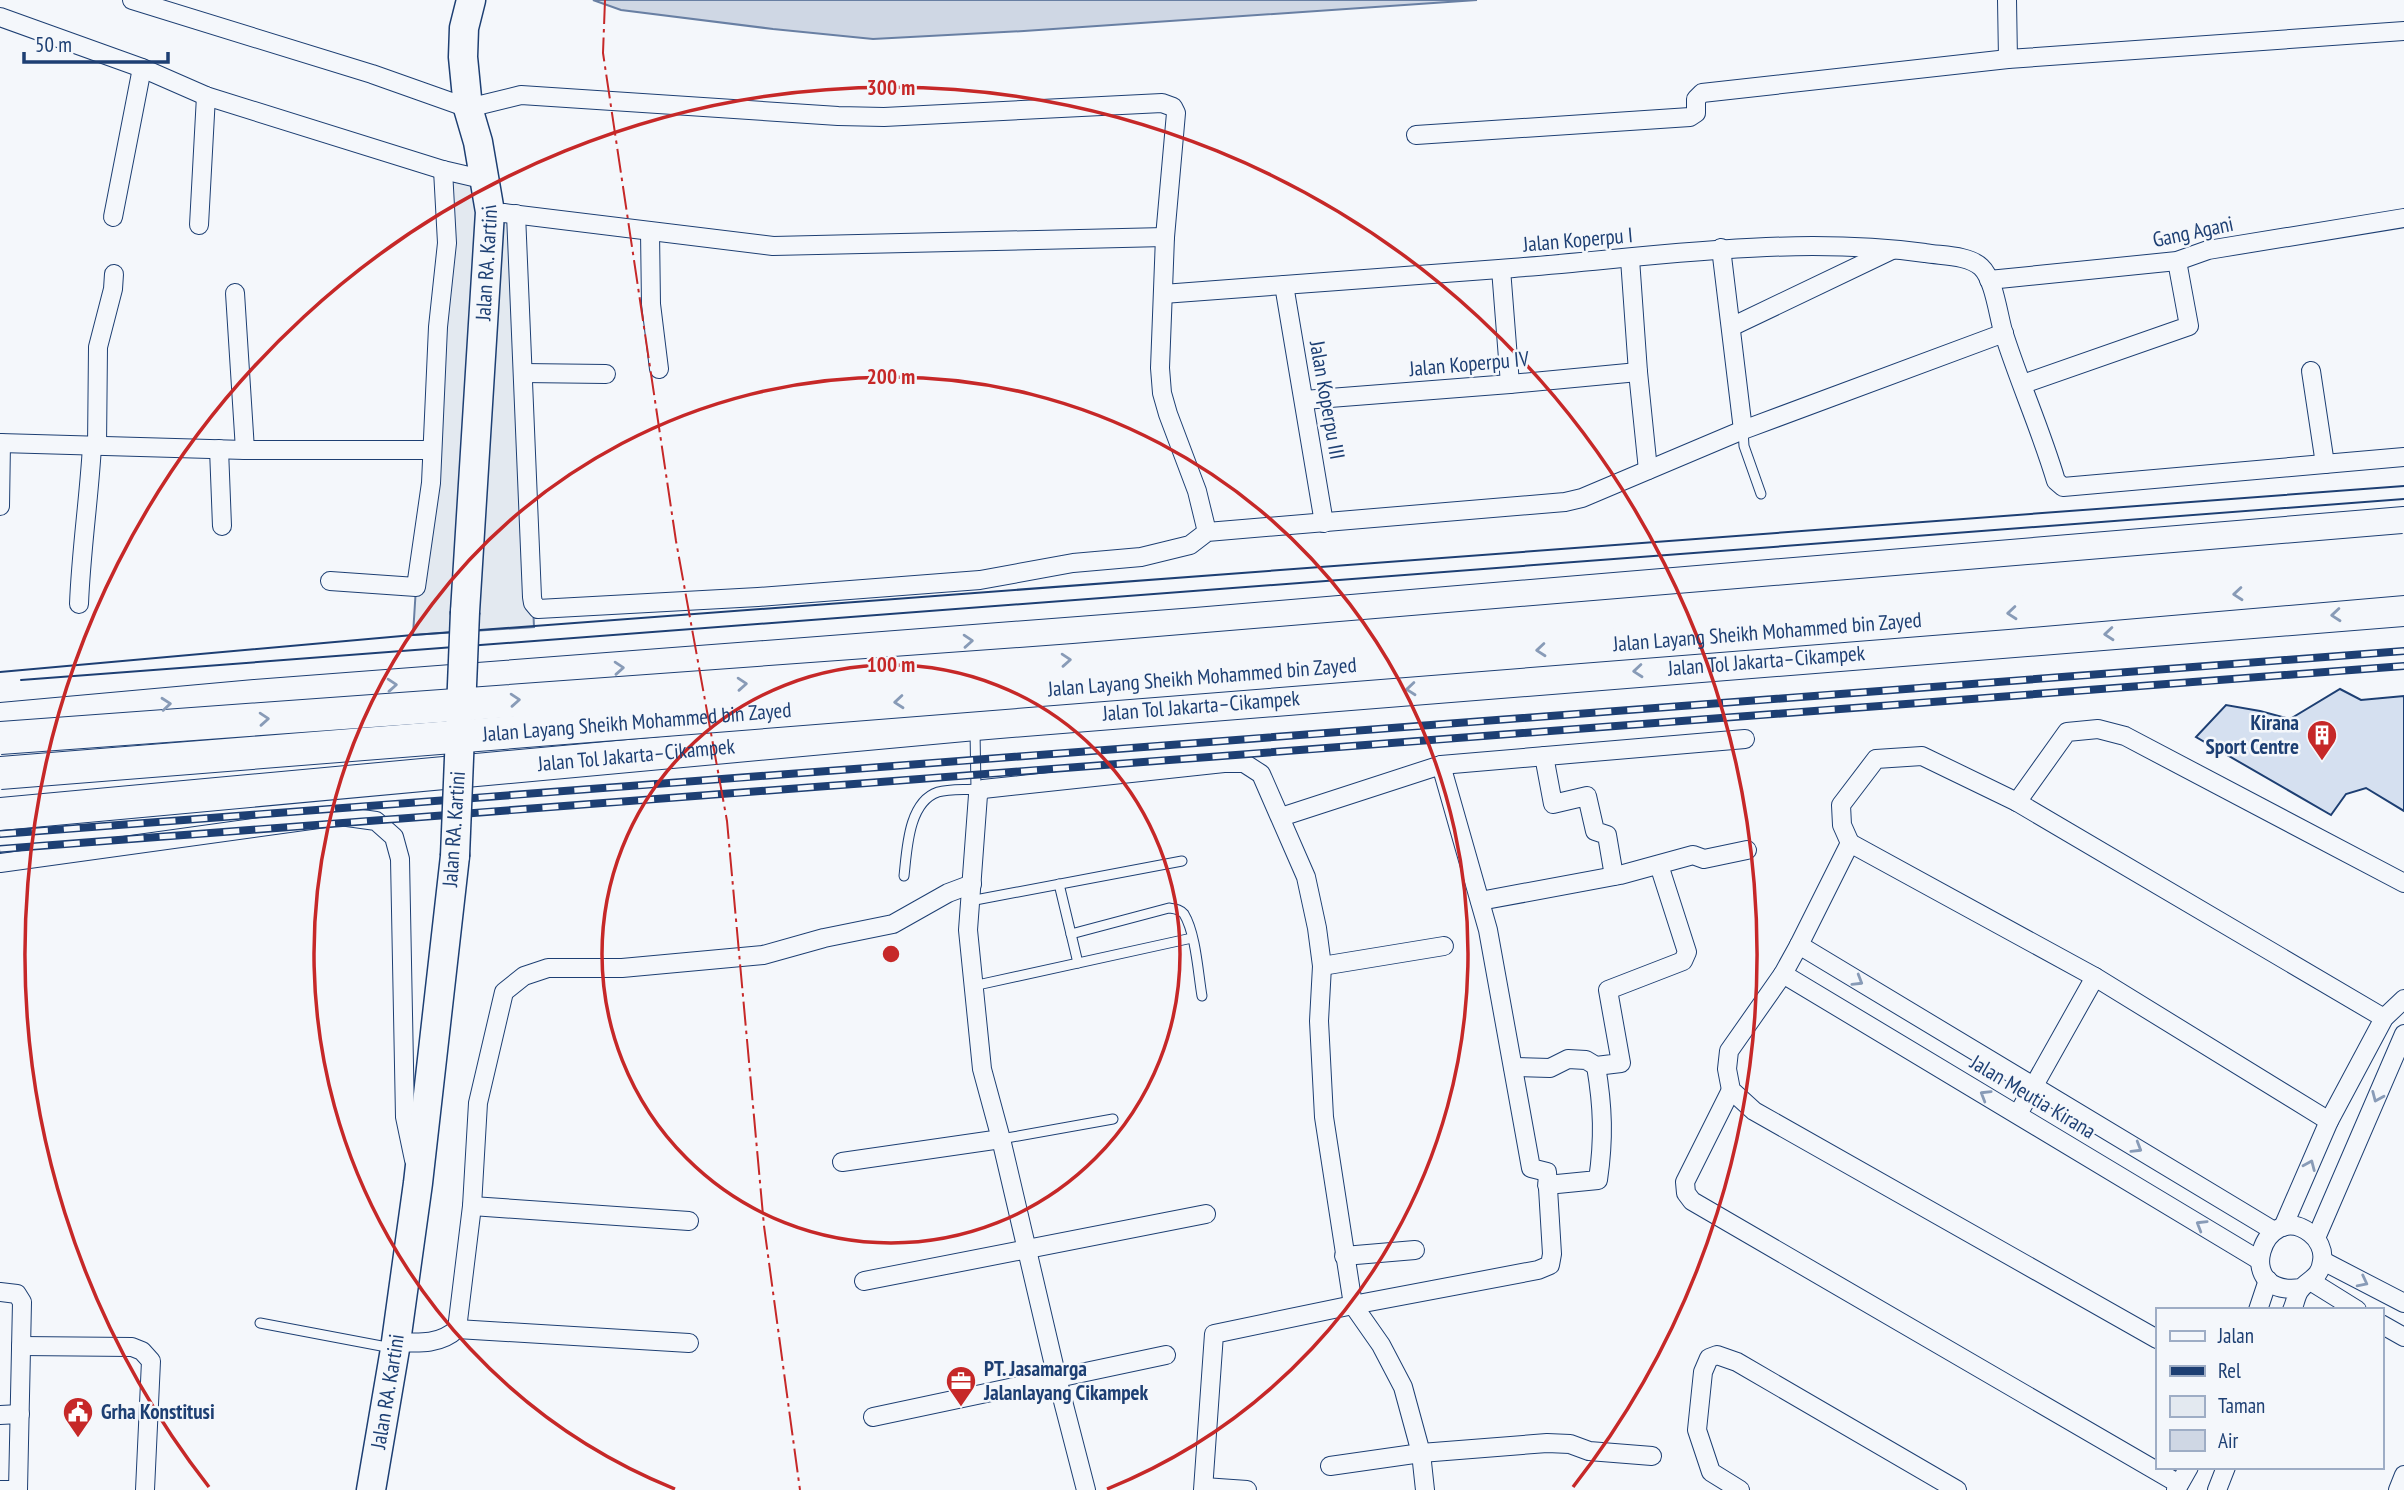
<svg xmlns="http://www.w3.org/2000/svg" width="2404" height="1490" font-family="'PT Sans Narrow',sans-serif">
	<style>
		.green { fill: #e3e9f0; stroke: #687fa3; stroke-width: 2 }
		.water { fill: #cfd7e4; stroke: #687fa3; stroke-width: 2 }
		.building { fill: #d5e0f0; stroke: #1d3f73; stroke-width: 2 }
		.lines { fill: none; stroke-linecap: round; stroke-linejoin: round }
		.lane-casing { stroke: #1d3f73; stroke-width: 11 }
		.street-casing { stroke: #1d3f73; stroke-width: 20 }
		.primary-casing { stroke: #1d3f73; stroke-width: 31 }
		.highway-casing { stroke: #1d3f73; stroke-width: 34 }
		.lane { stroke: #f4f7fb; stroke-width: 9 }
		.street { stroke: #f4f7fb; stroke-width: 18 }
		.primary { stroke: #f4f7fb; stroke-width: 28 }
		.highway { stroke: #f4f7fb; stroke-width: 32 }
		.tram { stroke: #1d3f73; stroke-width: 2 }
		.rail-casing { stroke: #1d3f73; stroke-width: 8 }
		.rail { stroke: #f4f7fb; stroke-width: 5; stroke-dasharray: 16; stroke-linecap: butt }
		.primary-bridge-casing { stroke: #1d3f73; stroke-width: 31; stroke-linecap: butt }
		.highway-bridge-casing { stroke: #1d3f73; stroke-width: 34; stroke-linecap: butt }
		.primary-bridge { stroke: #f4f7fb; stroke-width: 28 }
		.highway-bridge { stroke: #f4f7fb; stroke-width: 32 }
		.power { stroke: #c62828; stroke-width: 2; stroke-dasharray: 24 5 3.5 5; stroke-linecap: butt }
		.oneway { stroke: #889bb7 }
		.ring { fill: none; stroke: #c62828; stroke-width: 3.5 }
		.labels { text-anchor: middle; stroke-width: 5; stroke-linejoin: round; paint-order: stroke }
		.street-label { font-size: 21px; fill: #1d3f73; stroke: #f4f7fb }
		.poi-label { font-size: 21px; font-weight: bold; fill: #1d3f73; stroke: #f4f7fb; text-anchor: start }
		.centre { fill: #c62828; stroke: #f4f7fb; stroke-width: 3.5 }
		.ring-label { font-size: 21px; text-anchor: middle; font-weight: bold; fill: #c62828; stroke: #f4f7fb; stroke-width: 5; stroke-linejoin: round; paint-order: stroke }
	</style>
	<rect width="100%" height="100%" fill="#f4f7fb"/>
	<path class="green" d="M443,170L486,180L490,212L516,214L534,627L413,635L416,587L431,483Z"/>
	<path class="water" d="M593,0H1477L1024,31L873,39L773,29L621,10Z"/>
	<path class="building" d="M2340,689L2361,700L2404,696V811L2366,788L2346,794L2331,815L2196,737L2226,705L2260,711L2290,719Z"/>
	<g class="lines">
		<g class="lane-casing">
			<g id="lane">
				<path d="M1743,430L1744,446L1761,494"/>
				<path d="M975,731L976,789"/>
				<path d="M904,876C907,850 908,802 938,792C949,789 965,790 976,789L979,792"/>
				<path d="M1059,884L1078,963"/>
				<path d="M970,901L1182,861"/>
				<path d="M1071,934L1169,908C1175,909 1180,909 1184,914C1196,934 1198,973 1202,996"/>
				<path d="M973,986L1192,938"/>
				<path d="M1001,1139L1113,1119"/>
				<path d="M260,1323L392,1348"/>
			</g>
		</g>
		<g class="street-casing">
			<g id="street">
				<path d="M132,0L372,74L468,108L521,95L838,116L884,117L1162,103L1173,107L1176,113L1165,237L1160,368L1162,393L1168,414L1197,491L1207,532"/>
				<path d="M2007,0L2008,59"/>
				<path d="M0,17L142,68L206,96L443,170L486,180"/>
				<path d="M1416,135L1690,117L1696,113V99L1702,93L2008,59L2404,31"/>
				<path d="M504,213L773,246L1165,237"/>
				<path d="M516,214L532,597L533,603L538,609L758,597L980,580L1073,563L1141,557L1190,545L1207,532L1565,502L1582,498L1743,430L2004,333"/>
				<path d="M113,217L142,68"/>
				<path d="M199,225L206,96"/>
				<path d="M650,232L651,304L659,369"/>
				<path d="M1721,248L1743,430"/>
				<path d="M1630,259L1638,372L1648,470"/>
				<path d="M1501,269L1510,384"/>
				<path d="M1989,280L2177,261L2208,250L2404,218"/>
				<path d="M1284,285L1324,523"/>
				<path d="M235,293L245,450"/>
				<path d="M1163,294C1275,285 1387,278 1499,269C1641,259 1784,234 1925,253C1942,256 1968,255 1981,267C1994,279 1998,314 2003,331C2019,382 2041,430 2056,481L2063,487L2404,457"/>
				<path d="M1731,327L1892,250"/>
				<path d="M2311,371L2325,464"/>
				<path d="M523,373L606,374"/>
				<path d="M2023,384L2189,326L2177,261"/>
				<path d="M1304,400L1510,384L1638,372"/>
				<path d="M0,443L245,450H431"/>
				<path d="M97,446L98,347L113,289L114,274"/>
				<path d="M219,449L222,526"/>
				<path d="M0,506L1,443"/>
				<path d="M330,581L416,587L431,483L438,327L447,243L443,170"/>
				<path d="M79,604C81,551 89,499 92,446"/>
				<path d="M1544,756L1553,804L1587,796L1595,831L1607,835L1614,876"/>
				<path d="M2017,802L2067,732L2098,729L2125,736L2404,883"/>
				<path d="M1281,817L1441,765L1745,739"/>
				<path d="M1850,843L2095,977L2329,1121"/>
				<path d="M0,863L340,816L376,821L394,837L400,859L405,1117L414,1160"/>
				<path d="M1480,901L1620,875L1693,855L1704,859L1747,850"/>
				<path d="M1799,945L2274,1231"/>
				<path d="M1322,966L1444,946"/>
				<path d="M1783,974L2259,1260"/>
				<path d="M1513,1067L1550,1068L1568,1059L1586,1060L1596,1066L1621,1063L1608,990L1683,961L1687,952L1659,865"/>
				<path d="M1731,1090L1685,1182L1686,1193L1692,1201L2179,1484"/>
				<path d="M2018,1114L2095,977"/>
				<path d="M842,1162L1001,1139"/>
				<path d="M1547,1185L1598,1180C1604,1139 1603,1107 1596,1066"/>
				<path d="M472,1206L689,1221"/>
				<path d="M2283,1227L2329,1121L2384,1018L2404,999"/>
				<path d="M2316,1238L2404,1034"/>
				<path d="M1344,1256L1415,1250"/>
				<path d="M2323,1261L2404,1303"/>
				<path d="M864,1281L1206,1214"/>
				<path d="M2312,1282L2357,1310"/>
				<path d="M0,1292L17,1294L22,1302L18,1490"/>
				<path d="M2258,1310L2268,1280"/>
				<path d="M2292,1310C2295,1304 2296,1295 2300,1290C2308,1279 2320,1279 2322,1261C2324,1250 2318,1239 2310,1233C2264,1198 2230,1298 2301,1288"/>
				<path d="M2381,1324L2404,1337"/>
				<path d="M457,1329L689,1343"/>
				<path d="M2157,1339L1754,1111L1731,1090L1727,1069L1729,1051L1783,974L1799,945L1850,843L1842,825L1841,805L1876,759L1922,756L2017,802L2384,1018"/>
				<path d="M396,1342C418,1343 440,1345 457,1329L472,1206L478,1103L504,992L524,976L548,968H622L763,955L824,938L893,924L948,893L972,884"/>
				<path d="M21,1346L132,1347L142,1351L151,1361L145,1490"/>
				<path d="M0,1415L20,1414"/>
				<path d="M873,1417L1166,1355"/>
				<path d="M1330,1466L1421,1453L1547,1443L1570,1444L1589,1451L1652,1456"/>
				<path d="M1204,1487L1247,1490"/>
				<path d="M0,1490H18"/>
				<path d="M1086,1490L1057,1378L1001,1139L982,1069L968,930L978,795L983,789L1224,763H1244L1261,774L1306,877L1317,928L1322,966L1319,1021L1324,1117L1353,1305L1381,1345L1403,1387L1421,1453L1425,1490"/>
				<path d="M1203,1490L1214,1334L1353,1305L1538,1270L1550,1265L1552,1254L1547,1172L1531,1168L1488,930L1441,765"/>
				<path d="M1740,1490L1711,1472L1697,1430L1703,1372L1709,1358L1717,1355L1737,1362L1957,1490"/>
				<path d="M2176,1490L2189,1467"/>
				<path d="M2217,1490L2226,1467"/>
				<path d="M2398,1490L2404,1475"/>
			</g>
		</g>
		<g class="primary-casing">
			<g id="primary">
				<path id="s1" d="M465,612L490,212L478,142L468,108L463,57L464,28L471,0"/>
				<path id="s2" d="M371,1490L395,1349L418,1183L455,856"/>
			</g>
		</g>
		<g class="highway-casing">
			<g id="highway">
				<path d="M0,719L255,696L1196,624L2404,523"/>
				<path id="s3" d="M0,814L975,724L2404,610"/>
			</g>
		</g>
		<use href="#lane" class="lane"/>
		<use href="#street" class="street"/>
		<use href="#primary" class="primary"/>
		<use href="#highway" class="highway"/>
		<g class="tram">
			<path d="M0,672L413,635L2404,486"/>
			<path d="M21,680L2404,499"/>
		</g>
		<g class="rail-casing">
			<g id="rail">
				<path d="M0,834L2404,651"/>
				<path d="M0,849L2404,666"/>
			</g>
		</g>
		<use href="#rail" class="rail"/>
		<g class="primary-bridge-casing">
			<path id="primary-bridge" d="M455,856L465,612"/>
		</g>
		<g class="highway-bridge-casing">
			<g id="highway-bridge">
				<path d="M0,738L1074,660L2404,550"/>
				<path id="s4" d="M0,773L2007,613L2404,579"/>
			</g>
		</g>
		<use href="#primary-bridge" class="primary-bridge"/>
		<use href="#highway-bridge" class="highway-bridge"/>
		<path class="power" d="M605,0L603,53L676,541L727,821L764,1226L800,1490"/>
	</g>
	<defs><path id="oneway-chevron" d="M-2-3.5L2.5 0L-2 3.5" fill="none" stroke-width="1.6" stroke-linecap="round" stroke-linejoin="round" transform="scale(1.75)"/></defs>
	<g class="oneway">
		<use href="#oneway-chevron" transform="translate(2238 594) rotate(175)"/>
		<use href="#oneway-chevron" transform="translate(2012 613) rotate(175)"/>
		<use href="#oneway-chevron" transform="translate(2336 615) rotate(175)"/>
		<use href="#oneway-chevron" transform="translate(2109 634) rotate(175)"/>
		<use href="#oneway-chevron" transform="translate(968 641) rotate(-4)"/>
		<use href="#oneway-chevron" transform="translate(1541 650) rotate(175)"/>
		<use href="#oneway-chevron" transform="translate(1066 660) rotate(-4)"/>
		<use href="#oneway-chevron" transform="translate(619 668) rotate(-4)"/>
		<use href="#oneway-chevron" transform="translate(1638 671) rotate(175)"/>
		<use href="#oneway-chevron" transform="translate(742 684) rotate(-4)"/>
		<use href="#oneway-chevron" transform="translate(392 685) rotate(-4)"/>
		<use href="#oneway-chevron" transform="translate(1411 689) rotate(175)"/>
		<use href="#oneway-chevron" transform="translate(515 700) rotate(-4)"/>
		<use href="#oneway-chevron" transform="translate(899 702) rotate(175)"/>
		<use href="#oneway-chevron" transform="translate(166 704) rotate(-5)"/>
		<use href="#oneway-chevron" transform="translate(264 719) rotate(-4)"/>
		<use href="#oneway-chevron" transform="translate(1858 981) rotate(31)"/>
		<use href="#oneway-chevron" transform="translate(1985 1095) rotate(-149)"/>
		<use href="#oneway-chevron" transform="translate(2377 1097) rotate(113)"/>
		<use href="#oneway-chevron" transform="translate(2137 1148) rotate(31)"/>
		<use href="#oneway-chevron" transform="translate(2310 1165) rotate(-67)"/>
		<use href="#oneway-chevron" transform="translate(2201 1225) rotate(-149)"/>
		<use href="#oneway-chevron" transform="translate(2363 1282) rotate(27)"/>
	</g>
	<g class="ring">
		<circle cx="891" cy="954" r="289"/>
		<path d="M675 1489A577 577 0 1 1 1107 1489"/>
		<path d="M209 1487A866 866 0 1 1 1573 1487"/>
	</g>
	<defs>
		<g id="building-pin" transform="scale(1.575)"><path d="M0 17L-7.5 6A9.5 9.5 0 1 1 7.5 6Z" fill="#c62828" stroke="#f4f7fb"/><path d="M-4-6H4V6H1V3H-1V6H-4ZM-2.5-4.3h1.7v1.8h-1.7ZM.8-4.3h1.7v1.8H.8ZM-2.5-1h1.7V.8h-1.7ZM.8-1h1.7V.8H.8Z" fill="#fff"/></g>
		<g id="office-pin" transform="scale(1.575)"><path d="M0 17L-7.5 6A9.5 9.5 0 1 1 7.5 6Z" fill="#c62828" stroke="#f4f7fb"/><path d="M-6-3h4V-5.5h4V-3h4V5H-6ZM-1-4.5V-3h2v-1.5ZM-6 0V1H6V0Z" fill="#fff"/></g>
		<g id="civic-pin" transform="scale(1.575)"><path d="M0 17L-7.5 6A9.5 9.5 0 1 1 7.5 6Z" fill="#c62828" stroke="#f4f7fb"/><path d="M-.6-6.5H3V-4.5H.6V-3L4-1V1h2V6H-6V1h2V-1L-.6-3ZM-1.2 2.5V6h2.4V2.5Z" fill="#fff"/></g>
	</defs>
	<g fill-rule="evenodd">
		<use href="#building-pin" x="2322" y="735"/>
		<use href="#office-pin" x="961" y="1381"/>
		<use href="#civic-pin" x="78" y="1412"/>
	</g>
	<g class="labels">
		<g class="street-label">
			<text transform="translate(2193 232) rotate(-12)" y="7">Gang Agani</text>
			<text transform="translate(1578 240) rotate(-5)" y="7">Jalan Koperpu I</text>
			<text dy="7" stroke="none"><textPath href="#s1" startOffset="350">Jalan RA. Kartini</textPath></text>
			<text transform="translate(1469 364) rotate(-5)" y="7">Jalan Koperpu IV</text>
			<text transform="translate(1327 400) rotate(80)" y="7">Jalan Koperpu III</text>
			<text dy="7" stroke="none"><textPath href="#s4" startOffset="1773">Jalan Layang Sheikh Mohammed bin Zayed</textPath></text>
			<text dy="7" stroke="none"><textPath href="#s3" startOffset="1773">Jalan Tol Jakarta–Cikampek</textPath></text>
			<text dy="7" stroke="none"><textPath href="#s4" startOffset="1206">Jalan Layang Sheikh Mohammed bin Zayed</textPath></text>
			<text dy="7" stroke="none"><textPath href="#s3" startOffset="1206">Jalan Tol Jakarta–Cikampek</textPath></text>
			<text dy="7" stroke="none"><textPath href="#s4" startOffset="639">Jalan Layang Sheikh Mohammed bin Zayed</textPath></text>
			<text dy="7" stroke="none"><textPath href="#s3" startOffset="639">Jalan Tol Jakarta–Cikampek</textPath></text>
			<text transform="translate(454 829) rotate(-86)" y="7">Jalan RA. Kartini</text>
			<text transform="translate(2033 1097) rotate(31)" y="7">Jalan Meutia Kirana</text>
			<text dy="7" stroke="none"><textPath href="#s2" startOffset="100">Jalan RA. Kartini</textPath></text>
		</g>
		<g class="poi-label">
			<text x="2299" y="730" text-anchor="end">Kirana<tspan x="2299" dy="24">Sport Centre</tspan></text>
			<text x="984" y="1376">PT. Jasamarga<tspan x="984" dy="24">Jalanlayang Cikampek</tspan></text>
			<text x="101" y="1419">Grha Konstitusi</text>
		</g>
	</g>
	<circle cx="891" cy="954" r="10" class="centre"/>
	<g class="ring-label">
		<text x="891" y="95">300 m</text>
		<text x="891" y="384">200 m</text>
		<text x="891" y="672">100 m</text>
	</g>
	<rect x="2156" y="1308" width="228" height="161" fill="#f4f7fb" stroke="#9eadc5" stroke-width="2"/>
	<rect x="2170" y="1331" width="35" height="10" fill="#f4f7fb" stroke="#9eadc5" stroke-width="2"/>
	<text x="2218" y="1343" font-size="21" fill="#1d3f73">Jalan</text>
	<rect x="2170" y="1366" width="35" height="10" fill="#1d3f73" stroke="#9eadc5" stroke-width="2"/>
	<text x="2218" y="1378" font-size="21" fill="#1d3f73">Rel</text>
	<rect x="2170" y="1396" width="35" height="21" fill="#e3e9f0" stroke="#9eadc5" stroke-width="2"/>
	<text x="2218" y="1413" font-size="21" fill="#1d3f73">Taman</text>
	<rect x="2170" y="1430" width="35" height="21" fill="#cfd7e4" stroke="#9eadc5" stroke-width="2"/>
	<text x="2218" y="1448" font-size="21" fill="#1d3f73">Air</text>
	<path d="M24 52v10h144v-10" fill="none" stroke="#1d3f73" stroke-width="3.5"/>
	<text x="35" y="52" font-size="21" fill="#1d3f73" stroke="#f4f7fb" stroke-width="5" paint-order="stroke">50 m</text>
</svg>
